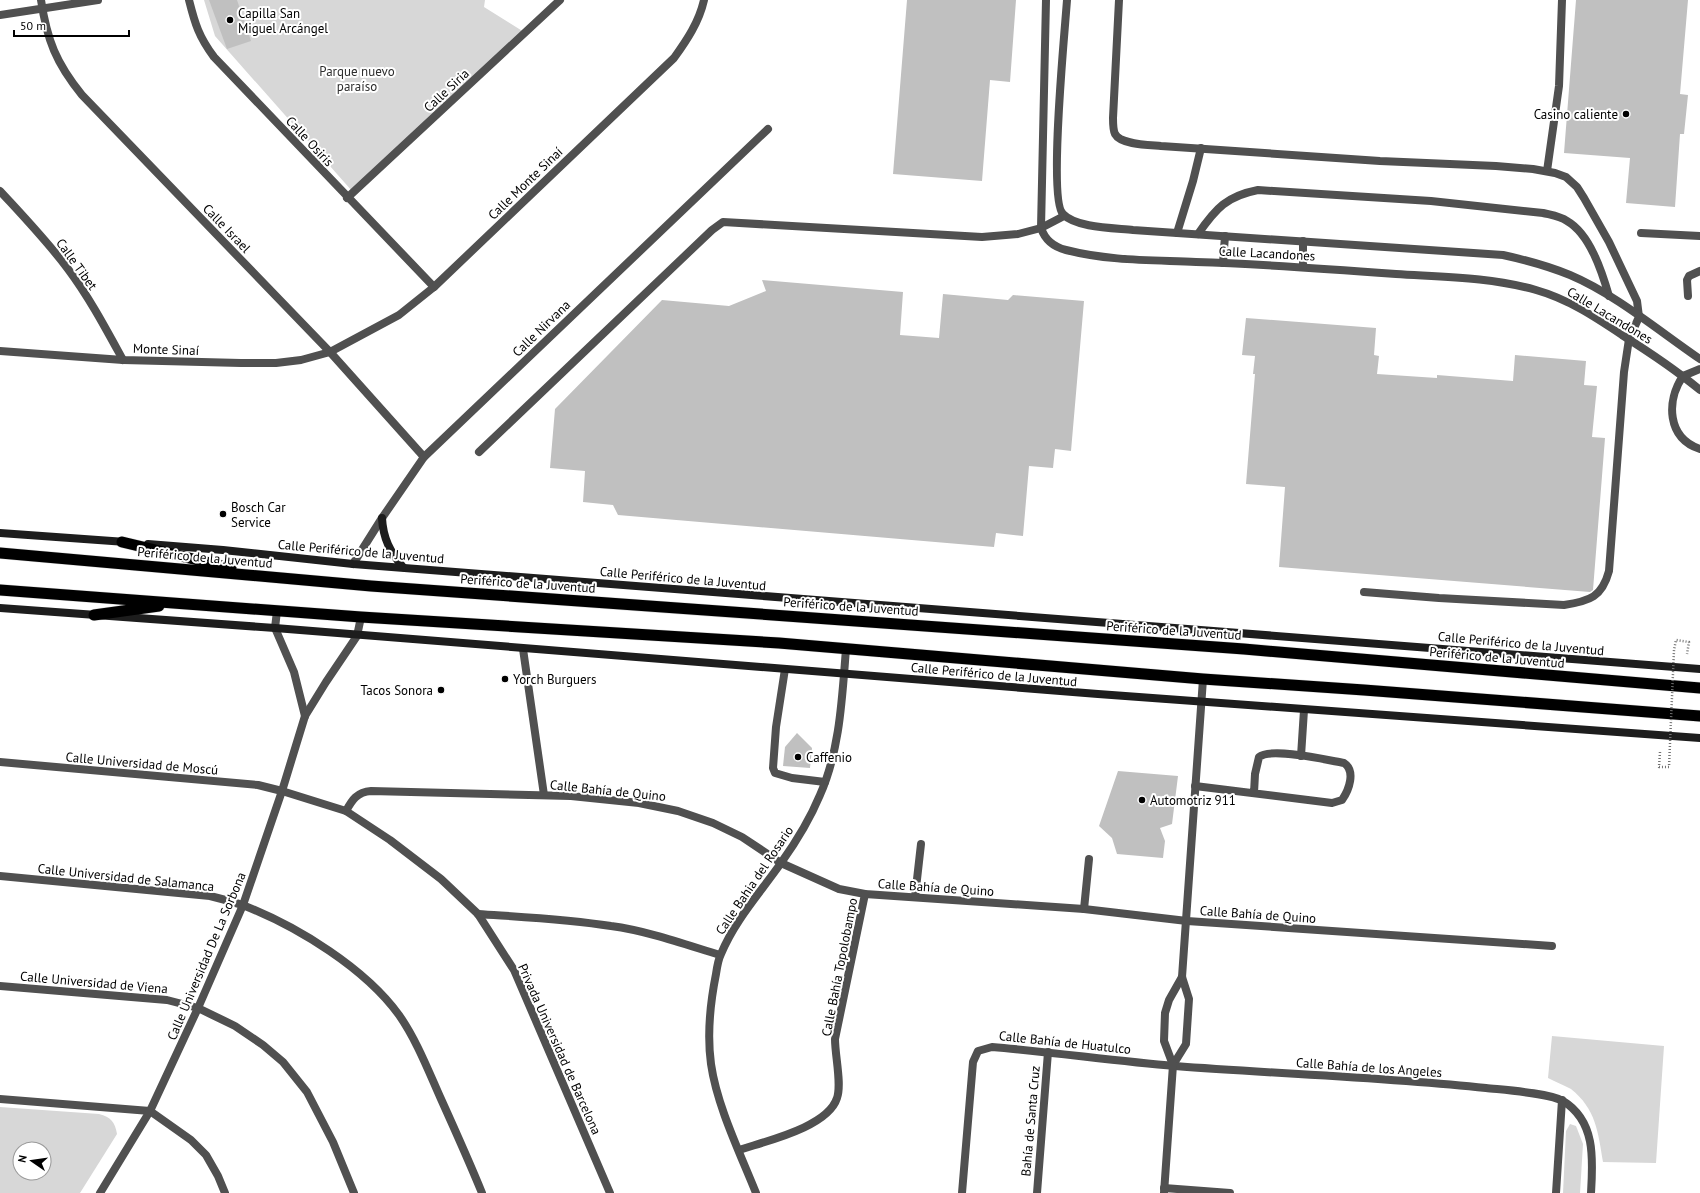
<svg xmlns="http://www.w3.org/2000/svg" width="1700" height="1193" font-family="'PT Sans',sans-serif">
	<style>
		.green { fill: #d7d7d7; fill-rule: evenodd }
		.building { fill: #c0c0c0 }
		.lines { fill: none; stroke-linecap: round; stroke-linejoin: round }
		.trunk-casing { stroke: #dbdbdb; stroke-width: 12 }
		.service { stroke: #505050; stroke-width: 8 }
		.minor { stroke: #505050; stroke-width: 8 }
		.tertiary { stroke: #505050; stroke-width: 8 }
		.secondary { stroke: #1d1d1d; stroke-width: 8 }
		.trunk { stroke: #000; stroke-width: 11 }
		.path-bridge { stroke: #727272; stroke-width: 2.5; stroke-dasharray: 1 2; stroke-linecap: butt }
		.poi-dot { fill: #000; stroke: #fff; stroke-width: 1.5 }
		.labels { text-anchor: middle; stroke-width: 4; stroke-linejoin: round; paint-order: stroke }
		.poi-label { font-size: 13px; fill: #000; stroke: #fff; text-anchor: start }
		.park-label { font-size: 13px; fill: #2e2e2e; stroke: #fff }
		.street-label { font-size: 13px; fill: #000; stroke: #fff }
	</style>
	<rect width="100%" height="100%" fill="#fff"/>
	<g class="green">
		<path d="M204,0H485L484,7L524,32L352,191L215,36Z"/>
		<path d="M1552,1036L1664,1046L1656,1163L1603,1162C1598,1132 1596,1109 1571,1089C1564,1085 1555,1082 1548,1078Z"/>
		<path d="M0,1107L99,1114C111,1117 115,1122 117,1134L80,1193H0ZM20,1149H44V1173H20Z"/>
		<path d="M1570,1124L1576,1126L1583,1144L1580,1193H1563L1566,1131Z"/>
	</g>
	<g class="building">
		<path d="M209,0H237L251,41L227,49Z"/>
		<path d="M907,0H1016L1010,82L990,80L982,181L893,174Z"/>
		<path d="M1576,0H1688L1680,94L1688,95L1684,134H1680L1675,207L1626,203L1630,158L1564,153Z"/>
		<path d="M762,280L903,292L900,335L939,338L943,294L1008,300L1013,295L1084,301L1071,451L1055,449L1053,468L1029,466L1023,536L996,533L994,547L618,515L613,505L583,502L585,471L550,468L555,409L662,300L729,306L766,291Z"/>
		<path d="M1246,318L1376,328L1374,355L1379,356L1377,374L1437,378V375L1513,381L1515,355L1586,361L1584,385L1597,386L1592,437L1605,438L1593,590L1590,592L1279,567L1285,487L1246,484L1255,374H1253L1255,356L1242,355Z"/>
		<path d="M797,733L812,748L810,768L783,766L785,747Z"/>
		<path d="M1118,771L1178,776L1172,824L1160,828L1165,841L1163,858L1117,854L1112,838L1099,826Z"/>
	</g>
	<g class="lines">
		<g class="trunk-casing">
			<g id="trunk">
				<path d="M122,542L231,568"/>
				<path d="M0,553L371,586L1244,649L1700,688"/>
				<path d="M0,590L361,617L779,643L1203,679L1364,690L1700,716"/>
				<path d="M94,615L159,606"/>
			</g>
		</g>
		<g class="service">
			<path d="M1119,0L1113,118C1113,124 1113,130 1115,134C1121,145 1150,145 1161,146L1380,161L1496,166L1533,169L1555,173L1566,177L1577,187L1584,198L1609,242L1637,301L1639,317L1629,339L1624,372L1609,571C1602,597 1590,601 1564,605L1439,598L1364,592"/>
			<path d="M1547,171L1559,86L1562,0"/>
			<path d="M1177,233L1193,181L1201,148"/>
			<path d="M1641,233L1700,236"/>
			<path d="M1198,234C1216,208 1227,196 1258,190L1431,201L1543,213C1551,215 1560,216 1567,221C1590,234 1602,272 1609,296"/>
			<path d="M1688,296L1687,280L1689,276L1700,271"/>
			<path d="M1683,376C1666,401 1667,438 1700,449"/>
			<path d="M479,452L712,230L723,222L982,237L1018,234L1041,228L1064,216"/>
			<path d="M523,649L544,795"/>
			<path d="M785,669L776,727L773,768L775,773L792,778L825,782"/>
			<path d="M1301,756L1304,710"/>
			<path d="M1195,786L1332,803L1342,800C1349,790 1356,771 1344,763C1327,760 1271,747 1259,757L1255,774L1254,793"/>
		</g>
		<g class="minor">
			<path d="M41,0C47,40 56,63 82,95L330,352L424,457"/>
			<path d="M189,0C195,24 199,37 214,57L434,287"/>
			<path d="M1046,0L1041,228C1045,240 1054,247 1066,250C1108,261 1153,260 1196,262C1262,264 1329,269 1396,274C1443,277 1490,277 1536,290C1568,299 1595,317 1622,335C1649,352 1676,370 1700,390"/>
			<path d="M1067,0C1065,30 1048,200 1063,214C1076,228 1115,228 1133,230L1503,255C1526,260 1548,266 1570,275C1615,294 1659,331 1700,359"/>
			<path d="M0,15L98,0"/>
			<path d="M0,191C23,216 47,241 68,269C89,297 106,329 123,360"/>
			<path d="M347,198L560,0"/>
			<path d="M1303,241V267"/>
			<path d="M1223,263L1225,236"/>
			<path d="M0,351L123,360L241,363H276L301,360L330,352L399,315L434,287L674,58C687,40 699,22 704,0"/>
			<path d="M1683,376L1700,369"/>
			<path d="M353,564L382,518L424,457L768,129"/>
			<path d="M0,762L258,785L282,791L346,811L390,840L441,879L478,914L514,970L610,1193"/>
			<path d="M346,811C352,800 357,792 371,791L571,796L639,803L678,811L713,823L742,837L781,863L839,889L865,894L1084,909L1187,921L1552,946"/>
			<path d="M0,876L210,896C222,899 234,902 245,906C298,927 365,968 399,1015C417,1041 428,1070 441,1099C455,1130 469,1161 482,1193"/>
			<path d="M915,897L921,844"/>
			<path d="M1084,909L1089,859"/>
			<path d="M478,914C522,917 567,919 611,926C648,931 684,944 720,955"/>
			<path d="M0,986L167,1000L198,1008L235,1026L263,1045L283,1062L307,1092L333,1142L354,1193"/>
			<path d="M1173,1065L1186,1044L1189,999L1182,977L1203,679"/>
			<path d="M0,1099L150,1111L191,1140L206,1155L218,1176L225,1193"/>
			<path d="M739,1150C766,1141 828,1127 837,1098C842,1084 835,1056 835,1039L865,894"/>
			<path d="M1164,1188L1230,1193"/>
			<path d="M756,1193C740,1153 717,1106 711,1064C707,1035 710,1004 716,974C717,967 718,960 721,954C735,920 760,893 781,863C796,842 810,819 820,795C840,750 842,698 846,649"/>
			<path d="M962,1193L973,1062L978,1051L992,1047C1053,1052 1114,1061 1175,1066C1279,1074 1383,1077 1486,1088C1504,1090 1549,1093 1563,1101C1596,1121 1593,1160 1591,1193"/>
			<path d="M1037,1193L1048,1052"/>
			<path d="M1164,1193L1173,1065L1164,1041L1165,1013L1169,1000L1182,977"/>
			<path d="M1556,1193L1562,1100"/>
		</g>
		<g class="tertiary">
			<path d="M277,611L275,628L294,672L305,716"/>
			<path d="M100,1193L150,1111L198,1008L243,905L282,791L305,716L326,682L357,636L361,617"/>
		</g>
		<g class="secondary">
			<path d="M382,518C383,538 390,552 403,567"/>
			<path d="M0,533L126,542"/>
			<path d="M148,544L223,550L353,564L1700,669"/>
			<path d="M0,608L275,628L1098,694L1700,738"/>
		</g>
		<use href="#trunk" class="trunk"/>
		<path class="path-bridge" d="M1660,752L1659,767H1669L1674,650L1676,640L1689,642L1687,654"/>
	</g>
	<g class="poi-dot">
		<circle cx="230" cy="20" r="4"/>
		<circle cx="1626" cy="114" r="4"/>
		<circle cx="223" cy="514" r="4"/>
		<circle cx="505" cy="679" r="4"/>
		<circle cx="441" cy="690" r="4"/>
		<circle cx="798" cy="757" r="4"/>
		<circle cx="1142" cy="800" r="4"/>
	</g>
	<g class="labels">
		<g class="poi-label">
			<text x="238" y="18">Capilla San<tspan x="238" dy="15">Miguel Arcángel</tspan></text>
			<text x="1618" y="119" text-anchor="end">Casino caliente</text>
			<text x="231" y="512">Bosch Car<tspan x="231" dy="15">Service</tspan></text>
			<text x="513" y="684">Yorch Burguers</text>
			<text x="433" y="695" text-anchor="end">Tacos Sonora</text>
			<text x="806" y="762">Caffenio</text>
			<text x="1150" y="805">Automotriz 911</text>
		</g>
		<g class="park-label">
			<text x="357" y="76">Parque nuevo<tspan x="357" dy="15">paraíso</tspan></text>
		</g>
		<g class="street-label">
			<text transform="translate(446 90) rotate(-43)" y="5">Calle Siria</text>
			<text transform="translate(310 141) rotate(47)" y="5">Calle Osiris</text>
			<text transform="translate(525 183) rotate(-44)" y="5">Calle Monte Sinaí</text>
			<text transform="translate(227 228) rotate(46)" y="5">Calle Israel</text>
			<text transform="translate(1267 253) rotate(3)" y="5">Calle Lacandones</text>
			<text transform="translate(77 264) rotate(54)" y="5">Calle Tibet</text>
			<text transform="translate(1610 315) rotate(31)" y="5">Calle Lacandones</text>
			<text transform="translate(541 328) rotate(-44)" y="5">Calle Nirvana</text>
			<text transform="translate(166 349) rotate(2)" y="5">Monte Sinaí</text>
			<text transform="translate(361 551) rotate(5)" y="5">Calle Periférico de la Juventud</text>
			<text transform="translate(205 557) rotate(5)" y="5">Periférico de la Juventud</text>
			<text transform="translate(683 578) rotate(5)" y="5">Calle Periférico de la Juventud</text>
			<text transform="translate(528 583) rotate(4)" y="5">Periférico de la Juventud</text>
			<text transform="translate(851 606) rotate(4)" y="5">Periférico de la Juventud</text>
			<text transform="translate(1174 630) rotate(4)" y="5">Periférico de la Juventud</text>
			<text transform="translate(1521 643) rotate(5)" y="5">Calle Periférico de la Juventud</text>
			<text transform="translate(1497 657) rotate(5)" y="5">Periférico de la Juventud</text>
			<text transform="translate(994 674) rotate(5)" y="5">Calle Periférico de la Juventud</text>
			<text transform="translate(142 763) rotate(5)" y="5">Calle Universidad de Moscú</text>
			<text transform="translate(608 790) rotate(6)" y="5">Calle Bahía de Quino</text>
			<text transform="translate(126 877) rotate(6)" y="5">Calle Universidad de Salamanca</text>
			<text transform="translate(754 880) rotate(-56)" y="5">Calle Bahia del Rosario</text>
			<text transform="translate(936 887) rotate(4)" y="5">Calle Bahía de Quino</text>
			<text transform="translate(1258 914) rotate(4)" y="5">Calle Bahía de Quino</text>
			<text transform="translate(206 956) rotate(-67)" y="5">Calle Universidad De La Sorbona</text>
			<text transform="translate(839 967) rotate(-79)" y="5">Calle Bahía Topolobampo</text>
			<text transform="translate(94 982) rotate(5)" y="5">Calle Universidad de Viena</text>
			<text transform="translate(1065 1042) rotate(6)" y="5">Calle Bahía de Huatulco</text>
			<text transform="translate(560 1049) rotate(66)" y="5">Privada Universidad de Barcelona</text>
			<text transform="translate(1369 1067) rotate(4)" y="5">Calle Bahía de los Angeles</text>
			<text transform="translate(1030 1121) rotate(-85)" y="5">Bahía de Santa Cruz</text>
		</g>
	</g>
	<g transform="translate(32 1161) rotate(283)"><circle r="19" fill="#ffffff" stroke="#999999"/>
	<path d="M0-3L7 15L0 10L-7 15Z" fill="#000000"/>
	<text y="-6" font-size="11" font-weight="bold" text-anchor="middle" fill="#000000">N</text>
	</g>
	<path d="M14 30v6h115v-6" fill="none" stroke="#000000" stroke-width="2"/>
	<text x="20" y="30" font-size="12" fill="#000000" stroke="#ffffff" stroke-width="3" paint-order="stroke">50 m</text>
</svg>
